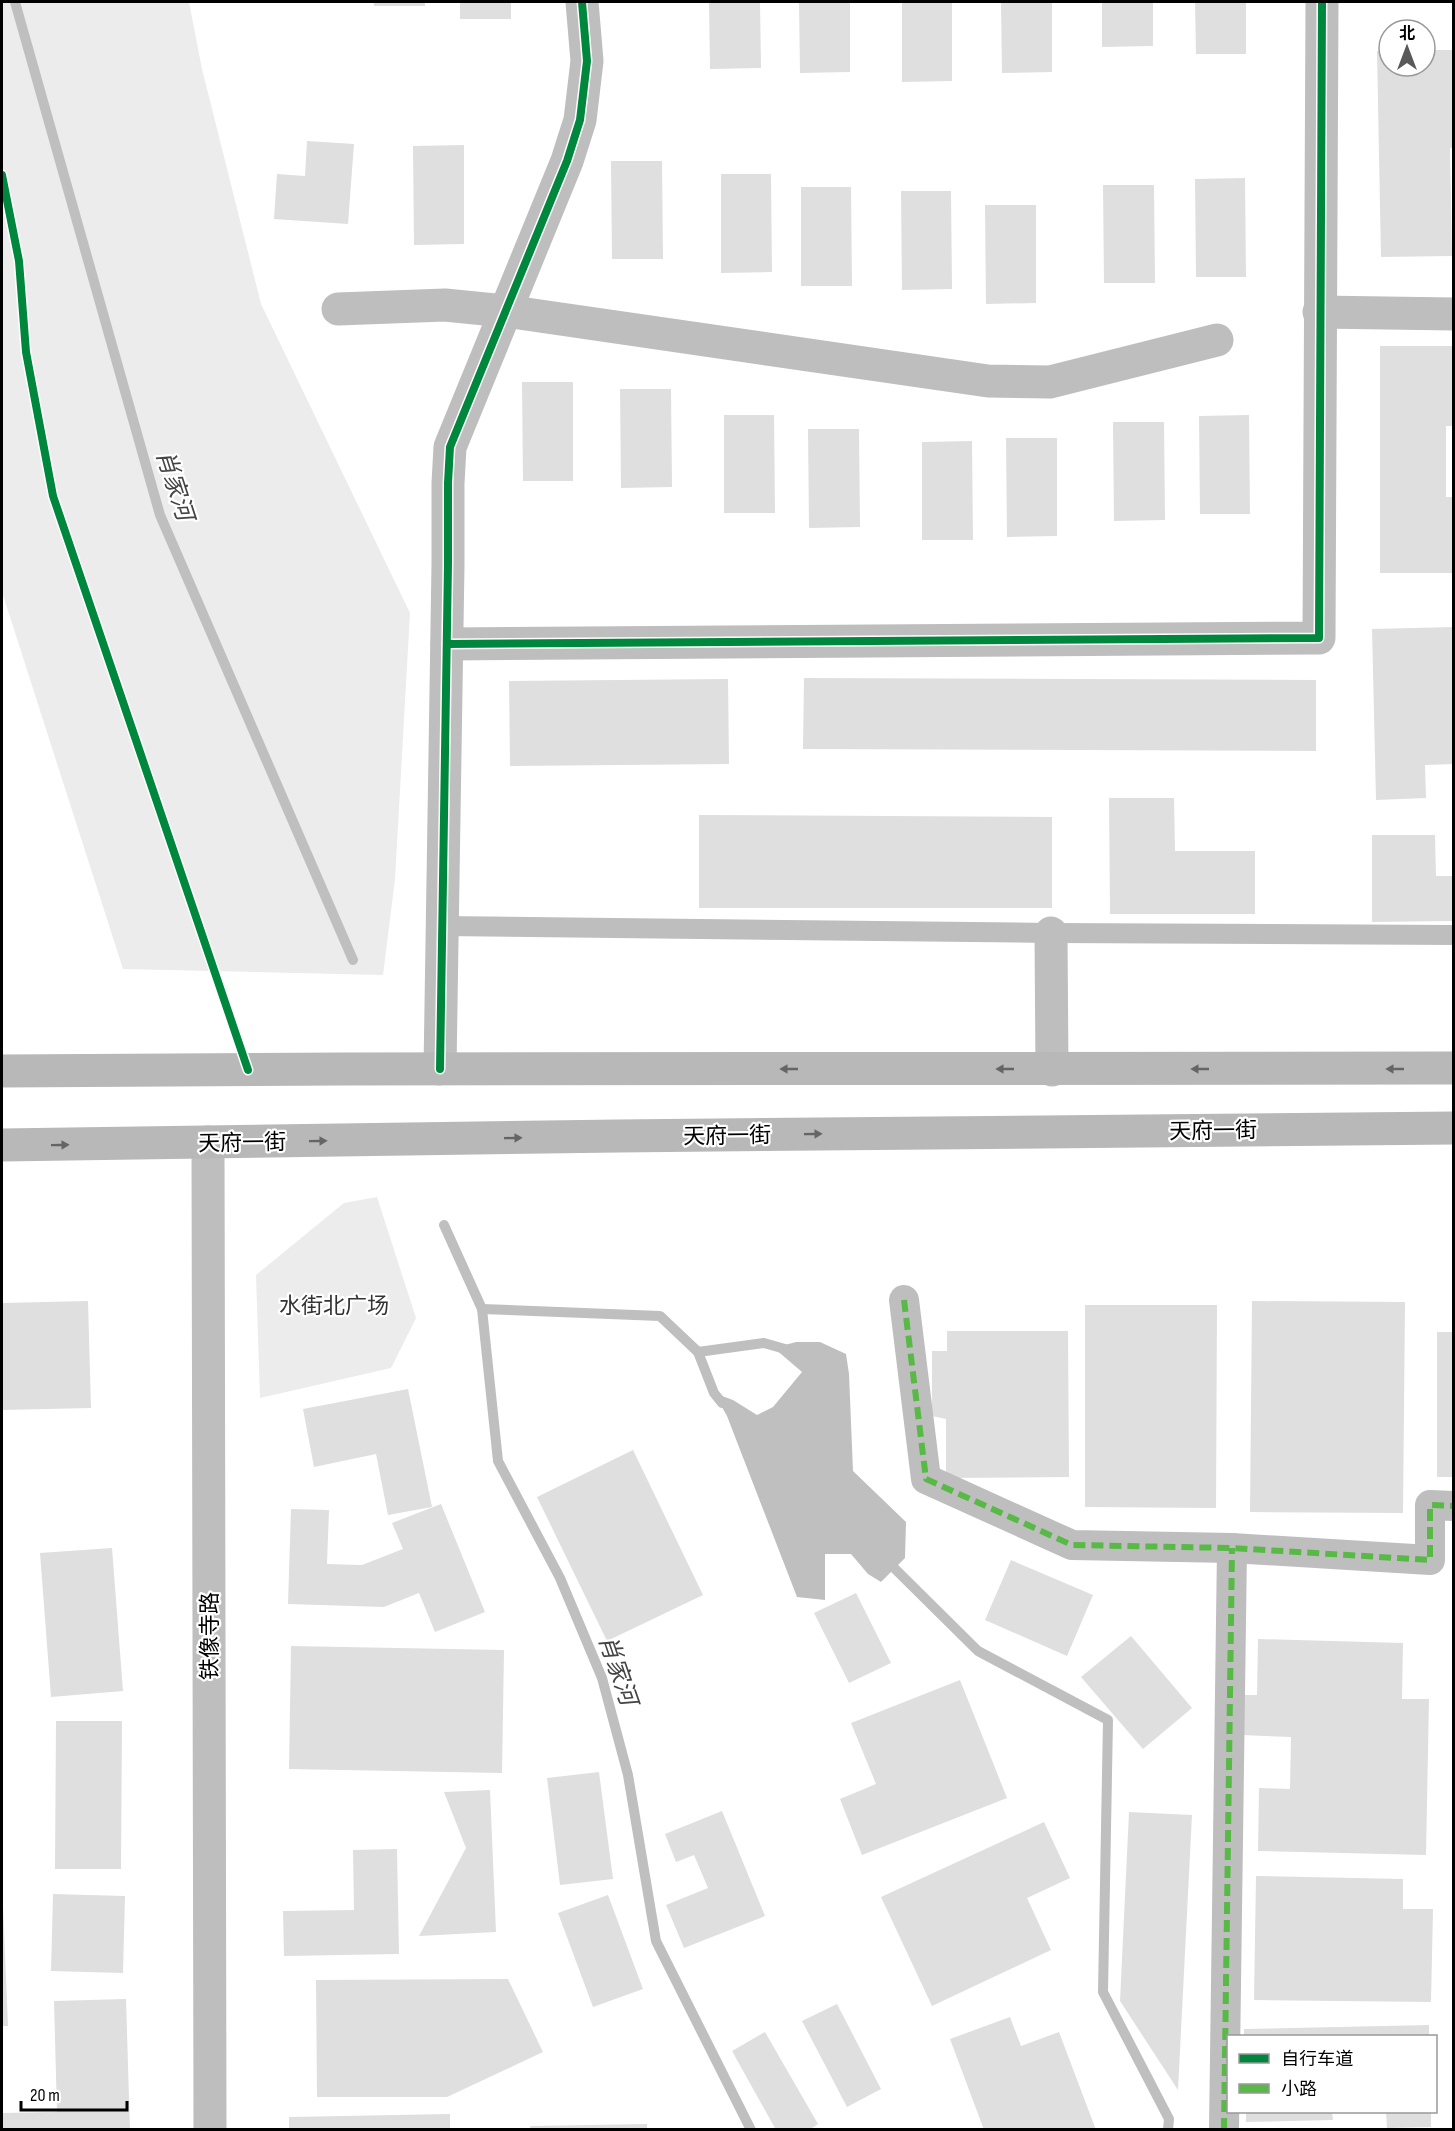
<svg xmlns="http://www.w3.org/2000/svg" width="1455" height="2131" font-family="'Sofia Sans Condensed','Noto Sans SC',sans-serif">
	<style>
		.green { fill: #ececec }
		.water { fill: #bfbfbf }
		.lines { fill: none; stroke-linecap: round; stroke-linejoin: round }
		.stream { stroke: #bfbfbf; stroke-width: 10 }
		.building { fill: #dfdfdf }
		.service { stroke: #bebebe; stroke-width: 20 }
		.pedestrian { stroke: #bebebe; stroke-width: 30 }
		.minor { stroke: #bebebe; stroke-width: 33 }
		.secondary { stroke: #b8b8b8; stroke-width: 33 }
		.quiet { stroke: #58b947; stroke-width: 6; stroke-dasharray: 12 6; stroke-linecap: butt }
		.cycleway-casing { stroke: #fff; stroke-width: 11 }
		.cycleway { stroke: #00873e; stroke-width: 8 }
		.oneway { fill: #656565 }
		.labels { text-anchor: middle; stroke-width: 4.5; stroke-linejoin: round; paint-order: stroke }
		.street-label { font-size: 22px; fill: #000; stroke: #fff }
		.park-label { font-size: 22px; fill: #333; stroke: #fff }
		.water-label { font-size: 24px; font-style: italic; fill: #444; stroke: #fff }
	</style>
	<rect width="100%" height="100%" fill="#fff"/>
	<g class="green">
		<path d="M2,2H189L202,69L261,304L410,613L395,879L383,975L123,969L2,592Z"/>
		<path d="M377,1197L416,1318L391,1368L260,1398L256,1275L344,1203Z"/>
	</g>
	<path class="water" d="M796,1342H820L846,1354L849,1374L853,1471L906,1522L905,1558L881,1582L868,1574L851,1554H825V1600L797,1597L727,1416L714,1393L733,1400L757,1415L773,1407L802,1372L774,1348Z"/>
	<g class="lines">
		<g class="stream">
			<path d="M15,2L160,515L353,960"/>
			<path d="M444,1225L482,1309L498,1461L560,1578L602,1678L628,1775L656,1941L751,2130"/>
			<path d="M482,1309L660,1316L698,1352L714,1393L722,1403"/>
			<path d="M698,1352L764,1343L792,1351"/>
			<path d="M885,1559L978,1651L1108,1720L1103,1992L1169,2119L1168,2130"/>
		</g>
	</g>
	<g class="building">
		<rect x="374" y="2" width="51" height="4"/>
		<rect x="460" y="2" width="51" height="17"/>
		<path d="M709,2H760L761,68L710,69Z"/>
		<path d="M799,2H850V72L800,73Z"/>
		<path d="M902,2H952V81L902,82Z"/>
		<path d="M1001,2H1052V72L1002,73Z"/>
		<path d="M1102,2H1153V46L1102,47Z"/>
		<path d="M1195,2H1246V54H1196Z"/>
		<path d="M1425,50H1454V148H1450L1452,256L1381,257L1377,51H1389V66H1425Z"/>
		<path d="M307,141L354,144L348,224L274,219L277,174L305,176Z"/>
		<path d="M464,145V244L414,245L413,146Z"/>
		<path d="M611,161H662L663,259H612Z"/>
		<path d="M721,174H771L772,272L721,273Z"/>
		<path d="M1245,178L1246,277H1196L1195,179Z"/>
		<path d="M1103,185H1154L1155,283H1104Z"/>
		<path d="M801,187H851L852,286H801Z"/>
		<path d="M901,191H951L952,289L902,290Z"/>
		<path d="M985,205H1036V303L986,304Z"/>
		<path d="M1380,346H1454V426H1446V497H1454V573H1380Z"/>
		<path d="M522,382H573V481H523Z"/>
		<path d="M620,389H671L672,487L621,488Z"/>
		<path d="M724,415H774L775,513H724Z"/>
		<path d="M1249,415L1250,514H1200L1199,416Z"/>
		<path d="M1113,422H1164L1165,520L1114,521Z"/>
		<path d="M808,429H859L860,527L809,528Z"/>
		<path d="M1006,438H1057V536L1007,537Z"/>
		<path d="M972,441L973,540H922V442Z"/>
		<path d="M1454,627V764L1425,765L1426,798L1376,800L1372,629Z"/>
		<path d="M804,678L1316,680V751L803,749Z"/>
		<path d="M728,679L729,764L510,766L509,681Z"/>
		<path d="M1109,798H1174L1175,851H1255V914H1110Z"/>
		<path d="M699,815L1052,817V908H699Z"/>
		<path d="M1372,835H1435L1436,876H1454V921L1372,922Z"/>
		<path d="M88,1301L91,1408L2,1410V1303Z"/>
		<path d="M1252,1301L1405,1302L1403,1513L1250,1512Z"/>
		<path d="M1085,1305H1217L1216,1508L1085,1507Z"/>
		<path d="M947,1331H1068L1069,1477L946,1478V1419L932,1416V1351H947Z"/>
		<rect x="1437" y="1332" width="17" height="145"/>
		<path d="M408,1389L432,1507L388,1515L376,1454L314,1467L303,1409Z"/>
		<path d="M633,1450L703,1595L607,1641L537,1497Z"/>
		<path d="M441,1504L485,1612L435,1632L419,1593L384,1607L288,1604L291,1509L329,1510L327,1564L362,1565L403,1549L392,1523Z"/>
		<path d="M112,1548L123,1691L51,1697L40,1553Z"/>
		<path d="M1011,1560L1093,1595L1067,1656L985,1620Z"/>
		<path d="M856,1593L891,1663L849,1683L814,1613Z"/>
		<path d="M1131,1636L1192,1708L1143,1749L1081,1677Z"/>
		<path d="M1258,1639L1403,1643L1402,1699H1429L1426,1855L1258,1851L1259,1788L1290,1789L1291,1737L1241,1735L1242,1695H1257Z"/>
		<path d="M291,1646L504,1650L502,1773L289,1769Z"/>
		<path d="M960,1680L1007,1798L862,1855L840,1799L876,1784L851,1723Z"/>
		<path d="M56,1721H122L121,1869H55Z"/>
		<path d="M599,1772L613,1879L560,1885L547,1778Z"/>
		<path d="M490,1790L496,1932L419,1936L466,1848L444,1792Z"/>
		<path d="M722,1811L765,1916L684,1948L666,1905L708,1888L694,1855L676,1862L665,1834Z"/>
		<path d="M1129,1812L1192,1815L1178,2090L1120,2001Z"/>
		<path d="M1044,1822L1070,1878L1027,1898L1051,1950L932,2006L881,1897Z"/>
		<path d="M397,1849L399,1954L284,1956L283,1911L354,1910L353,1850Z"/>
		<path d="M1256,1876L1403,1879V1909H1433L1431,2002L1254,2000Z"/>
		<path d="M53,1894L125,1896L123,1973L51,1971Z"/>
		<path d="M608,1895L643,1989L593,2007L558,1913Z"/>
		<path d="M2,1906H3L8,2026H2Z"/>
		<path d="M508,1979L543,2052L447,2097H317L316,1980Z"/>
		<path d="M126,1999L130,2130H2V2113L57,2112L54,2001Z"/>
		<path d="M837,2004L881,2089L847,2107L802,2021Z"/>
		<path d="M1010,2017L1021,2046L1059,2032L1096,2130H984L950,2039Z"/>
		<path d="M1429,2025V2036H1244V2029Z"/>
		<path d="M765,2032L818,2124L809,2130H776L732,2051Z"/>
		<path d="M1246,2112H1332L1333,2120L1246,2122Z"/>
		<path d="M1386,2112H1431V2127L1387,2128Z"/>
		<path d="M450,2114V2130H289V2117Z"/>
		<path d="M647,2124V2130H531L530,2126Z"/>
	</g>
	<g class="lines">
		<path class="service" d="M442,926L1051,933L1454,935"/>
		<g class="pedestrian">
			<path d="M904,1300L926,1479L1072,1545L1232,1548L1430,1560V1505L1454,1506"/>
			<path d="M1224,2130L1232,1548"/>
		</g>
		<g class="minor">
			<path d="M338,309L445,305L505,311L988,381L1050,382L1217,340"/>
			<path d="M1319,312L1454,314"/>
			<path d="M447,644L1319,638L1322,2"/>
			<path d="M1051,933L1052,1070"/>
			<path d="M440,1069L448,564V483L450,447L567,161L580,120L587,61L582,2"/>
			<path d="M208,1142L210,2130"/>
		</g>
		<g class="secondary">
			<path d="M2,1071L342,1069L1454,1068"/>
			<path d="M2,1145L618,1136L1454,1128"/>
		</g>
		<g class="quiet">
			<path d="M904,1300L926,1479L1072,1545L1232,1548L1430,1560V1505L1454,1506"/>
			<path d="M1224,2130L1232,1548"/>
		</g>
		<g class="cycleway-casing">
			<g id="cycleway">
				<path d="M2,175L19,261L26,352L53,496L248,1070"/>
				<path d="M447,644L1319,638L1322,2"/>
				<path d="M440,1069L448,564V483L450,447L567,161L580,120L587,61L582,2"/>
			</g>
		</g>
		<use href="#cycleway" class="cycleway"/>
	</g>
	<defs><path id="oneway-solid" d="M-6-.8H1V-3.2L6.5 0L1 3.2V.8H-6Z" transform="scale(1.5)"/></defs>
	<g class="oneway">
		<use href="#oneway-solid" transform="translate(789 1069) rotate(-180)"/>
		<use href="#oneway-solid" transform="translate(1005 1069) rotate(-180)"/>
		<use href="#oneway-solid" transform="translate(1200 1069) rotate(180)"/>
		<use href="#oneway-solid" transform="translate(1395 1069) rotate(180)"/>
		<use href="#oneway-solid" transform="translate(813 1134) rotate(-1)"/>
		<use href="#oneway-solid" transform="translate(513 1138) rotate(-1)"/>
		<use href="#oneway-solid" transform="translate(318 1141) rotate(-1)"/>
		<use href="#oneway-solid" transform="translate(60 1145) rotate(-1)"/>
	</g>
	<g class="labels">
		<g class="street-label">
			<text transform="translate(1213 1130) rotate(-1)" y="8">天府一街</text>
			<text transform="translate(727 1135) rotate(-1)" y="8">天府一街</text>
			<text transform="translate(242 1142) rotate(-1)" y="8">天府一街</text>
			<text transform="translate(209 1636) rotate(-90)" y="8">铁像寺路</text>
		</g>
		<g class="park-label">
			<text x="334" y="1313">水街北广场</text>
		</g>
		<g class="water-label">
			<text transform="translate(175 485) rotate(72)" y="8">肖家河</text>
			<text transform="translate(618 1670) rotate(71)" y="8">肖家河</text>
		</g>
	</g>
	<rect width="1455" height="2131" fill="none" stroke="#000000" stroke-width="6"/>
	<rect x="1227" y="2035" width="210" height="78" fill="#ffffff" stroke="#999999" stroke-width="1.5"/>
	<rect x="1239" y="2054" width="30" height="9" fill="#00873e" stroke="#999999" stroke-width="1.5"/>
	<text x="1281" y="2065" font-size="18" fill="#000000">自行车道</text>
	<rect x="1239" y="2084" width="30" height="9" fill="#58b947" stroke="#999999" stroke-width="1.5"/>
	<text x="1281" y="2095" font-size="18" fill="#000000">小路</text>
	<g transform="translate(1407 48)"><circle r="28" fill="#ffffff" stroke="#999999" stroke-width="1.5"/>
	<path d="M0-4.5L10 22L0 15L-10 22Z" fill="#595959"/>
	<text y="-9" font-size="16" font-weight="bold" text-anchor="middle" fill="#000000">北</text>
	</g>
	<path d="M21 2101v9h106v-9" fill="none" stroke="#000000" stroke-width="3"/>
	<text x="30" y="2101" font-size="18" fill="#000000" stroke="#ffffff" stroke-width="4.5" paint-order="stroke">20 m</text>
</svg>
